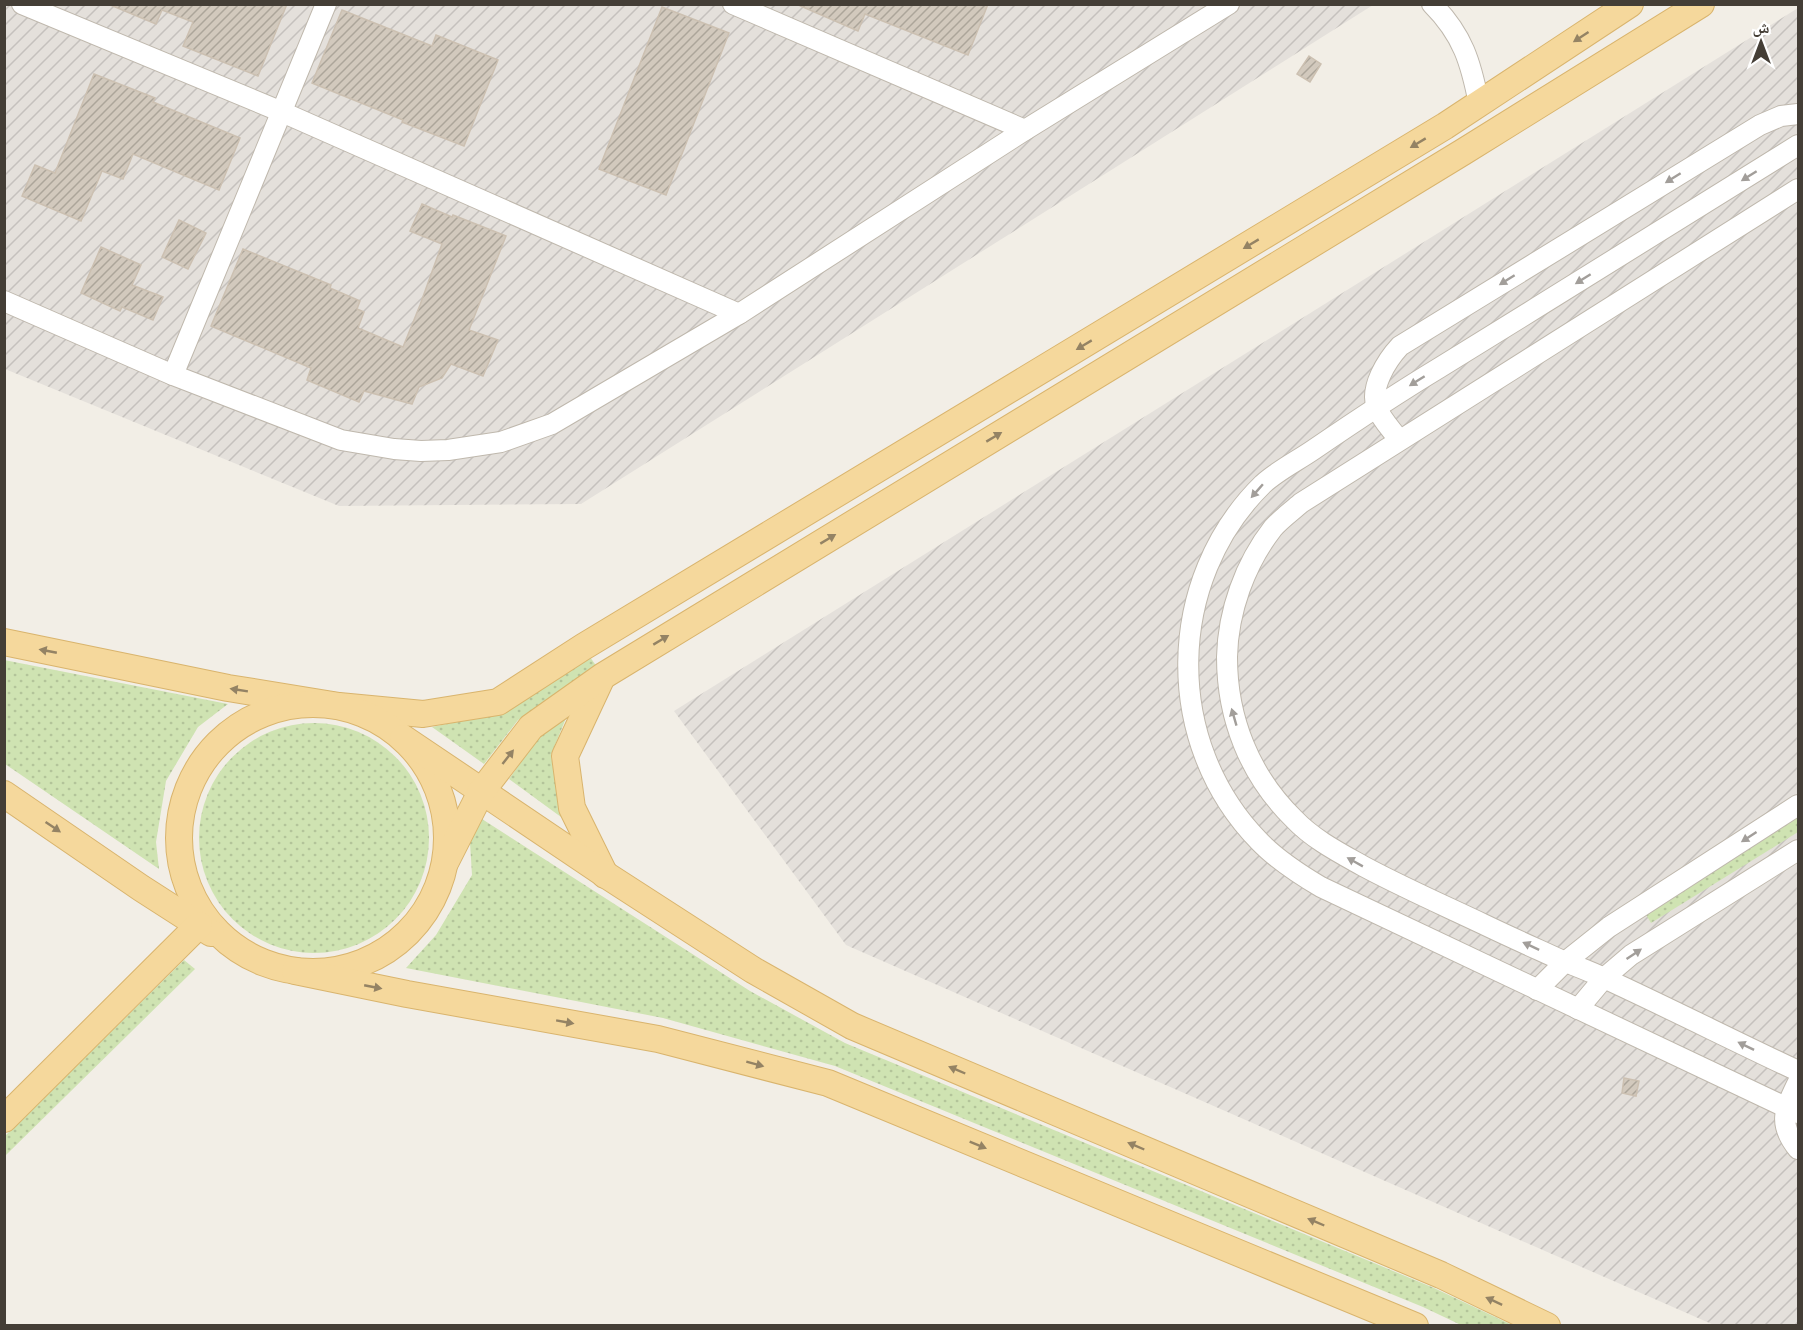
<svg xmlns="http://www.w3.org/2000/svg" width="1803" height="1330" font-family="'Alegreya Sans','Noto Naskh Arabic',sans-serif">
	<style>
		.industrial { fill: url(#industrial-furrows) }
		.grass { fill: url(#grass-dots) }
		.building { fill: url(#building-hatch); stroke: #ccc0b1; stroke-width: 1.5 }
		.lines { fill: none; stroke-linecap: round; stroke-linejoin: round }
		.minor-casing { stroke: #bfb8ad; stroke-width: 22 }
		.major-casing { stroke: #d9b46d; stroke-width: 28 }
		.minor { stroke: #fff; stroke-width: 20 }
		.major { stroke: #f5d89c; stroke-width: 26 }
		.oneway { fill: #948364 }
		.oneway2 { fill: #a29e9a }
	</style>
	<defs>
		<pattern id="industrial-furrows" width="10" height="10" patternUnits="userSpaceOnUse" patternTransform="scale(1.5)"><rect width="10" height="10" fill="#e4e0db"/><path d="M-1 1l2-2M0 10L10 0M9 11l2-2" fill="none" stroke="#c5c1bd"/></pattern>
		<pattern id="grass-dots" width="8" height="8" patternUnits="userSpaceOnUse" patternTransform="scale(1.5)"><rect width="8" height="8" fill="#cfe3b2"/><path d="M2 2h.1M6 6h.1" fill="none" stroke="#b3c49a" stroke-width="1.8" stroke-linecap="round"/></pattern>
		<pattern id="building-hatch" width="6" height="6" patternUnits="userSpaceOnUse" patternTransform="scale(1.5)"><rect width="6" height="6" fill="#d2c9bd"/><path d="M-1 1l2-2M0 6l6-6M5 7l2-2" fill="none" stroke="#aca59a"/></pattern>
	</defs>
	<rect width="100%" height="100%" fill="#f2eee6"/>
	<g class="industrial">
		<path d="M4,5H1373L581,504L339,506L5,369Z"/>
		<path d="M1798,8V1325H1714L846,945L674,711Z"/>
	</g>
	<g class="grass">
		<path d="M590,657L597,667L518,720L484,764L432,727L503,712Z"/>
		<path d="M4,660L228,704L198,727L166,781L156,842L159,869L5,764Z"/>
		<path d="M566,718L551,755L561,817L509,779L539,737Z"/>
		<circle cx="314" cy="838" r="115"/>
		<path d="M468,810L750,991L845,1043L1434,1288L1512,1325H1461L1423,1307L835,1066L663,1018L406,968L436,935L472,875Z"/>
		<path d="M1798,810V832L1651,923L1642,908Z"/>
		<path d="M184,960L195,969L5,1156V1136Z"/>
	</g>
	<g class="building">
		<path d="M108,4H287L258,76L183,46L193,22L162,10L156,24Z"/>
		<path d="M796,4H988L968,55L865,14L858,31Z"/>
		<path d="M662,7L729,33L666,195L599,169Z"/>
		<path d="M342,10L432,46L436,35L498,60L464,146L402,122L403,120L312,83Z"/>
		<path d="M1309,56L1321,64L1310,82L1297,74Z"/>
		<path d="M94,74L155,98L153,102L240,138L219,190L133,154L123,179L102,171L81,221L22,196L35,165L55,173Z"/>
		<path d="M422,204L452,217L453,215L506,236L469,330L498,340L483,376L451,364L442,378L419,387L412,404L364,391L359,402L307,380L311,368L211,326L243,249L331,285L330,288L360,301L357,309L364,312L358,328L403,347L420,305L442,244L410,231Z"/>
		<path d="M179,220L206,233L188,269L162,257Z"/>
		<path d="M101,247L141,265L132,285L163,297L153,320L122,307L120,311L81,293Z"/>
		<path d="M1624,1078L1639,1081L1636,1096L1622,1093Z"/>
	</g>
	<g class="lines">
		<g class="minor-casing">
			<g id="minor">
				<path d="M22,4L282,112L739,314"/>
				<path d="M733,4L1025,130"/>
				<path d="M1432,4C1463,35 1471,63 1479,104"/>
				<path d="M1798,145C1679,219 1559,294 1439,368C1396,394 1354,422 1313,450C1297,461 1277,471 1263,484C1165,580 1163,743 1259,841C1277,860 1299,874 1321,887L1798,1113"/>
				<path d="M1798,189L1301,503C1292,511 1281,519 1273,528C1245,564 1228,611 1227,657C1227,719 1250,776 1294,819C1313,839 1338,852 1363,866C1402,887 1443,905 1483,924C1510,937 1537,949 1563,961C1578,967 1592,972 1606,979C1671,1009 1734,1041 1798,1071"/>
				<path d="M4,301L173,375L341,440L394,449L421,451L448,450L501,442L552,424L739,314L1025,130L1229,4"/>
				<path d="M173,375L326,4"/>
				<path d="M1399,440C1392,430 1381,419 1377,408C1369,388 1387,360 1400,346L1760,125L1781,116L1798,114"/>
				<path d="M1537,990L1565,962L1609,927L1798,805"/>
				<path d="M1578,1009L1604,978L1631,955L1798,850"/>
				<path d="M1798,1082C1785,1109 1777,1123 1798,1149"/>
			</g>
		</g>
		<g class="major-casing">
			<g id="major">
				<path d="M4,642L228,688L339,706L423,714L498,702L583,647L1445,126L1630,4"/>
				<path d="M601,679L565,756L572,808L605,875"/>
				<circle cx="313" cy="838" r="134"/>
				<path d="M403,738L606,875L753,970L852,1026L1441,1275L1547,1326"/>
				<path d="M4,794L141,888L211,933"/>
				<path d="M446,861L481,792L531,727L603,676L1463,152L1701,4"/>
				<path d="M295,971L407,994L658,1039L828,1083L1415,1326"/>
				<path d="M4,1119L199,925"/>
			</g>
		</g>
		<use href="#minor" class="minor"/>
		<use href="#major" class="major"/>
	</g>
	<defs><path id="oneway-solid" d="M-6-.8H1V-3.2L6.5 0L1 3.2V.8H-6Z" transform="scale(1.5)"/></defs>
	<g class="oneway">
		<use href="#oneway-solid" transform="translate(1581 37) rotate(147)"/>
		<use href="#oneway-solid" transform="translate(1418 143) rotate(149)"/>
		<use href="#oneway-solid" transform="translate(1251 244) rotate(149)"/>
		<use href="#oneway-solid" transform="translate(1084 345) rotate(149)"/>
		<use href="#oneway-solid" transform="translate(994 437) rotate(-31)"/>
		<use href="#oneway-solid" transform="translate(828 539) rotate(-31)"/>
		<use href="#oneway-solid" transform="translate(661 640) rotate(-31)"/>
		<use href="#oneway-solid" transform="translate(48 651) rotate(-169)"/>
		<use href="#oneway-solid" transform="translate(239 690) rotate(-171)"/>
		<use href="#oneway-solid" transform="translate(508 757) rotate(-52)"/>
		<use href="#oneway-solid" transform="translate(53 827) rotate(34)"/>
		<use href="#oneway-solid" transform="translate(373 987) rotate(11)"/>
		<use href="#oneway-solid" transform="translate(565 1022) rotate(10)"/>
		<use href="#oneway-solid" transform="translate(755 1064) rotate(15)"/>
		<use href="#oneway-solid" transform="translate(957 1070) rotate(-157)"/>
		<use href="#oneway-solid" transform="translate(978 1145) rotate(22)"/>
		<use href="#oneway-solid" transform="translate(1136 1146) rotate(-157)"/>
		<use href="#oneway-solid" transform="translate(1316 1222) rotate(-157)"/>
		<use href="#oneway-solid" transform="translate(1494 1301) rotate(-155)"/>
	</g>
	<g class="oneway2">
		<use href="#oneway-solid" transform="translate(1749 176) rotate(148)"/>
		<use href="#oneway-solid" transform="translate(1673 178) rotate(148)"/>
		<use href="#oneway-solid" transform="translate(1583 279) rotate(148)"/>
		<use href="#oneway-solid" transform="translate(1507 280) rotate(148)"/>
		<use href="#oneway-solid" transform="translate(1417 381) rotate(148)"/>
		<use href="#oneway-solid" transform="translate(1257 491) rotate(131)"/>
		<use href="#oneway-solid" transform="translate(1234 717) rotate(-106)"/>
		<use href="#oneway-solid" transform="translate(1749 837) rotate(147)"/>
		<use href="#oneway-solid" transform="translate(1355 862) rotate(-151)"/>
		<use href="#oneway-solid" transform="translate(1531 946) rotate(-155)"/>
		<use href="#oneway-solid" transform="translate(1634 954) rotate(-34)"/>
		<use href="#oneway-solid" transform="translate(1746 1046) rotate(-154)"/>
	</g>
	<rect width="1803" height="1330" fill="none" stroke="#443e36" stroke-width="12"/>
	<g transform="translate(1761 42)" stroke="#ffffff" stroke-width="4.5" paint-order="stroke">
	<path d="M0-4.5L10 22L0 15L-10 22Z" fill="#443e36"/>
	<text y="-9" font-size="16" font-weight="bold" text-anchor="middle" fill="#443e36">ش</text>
	</g>
</svg>
